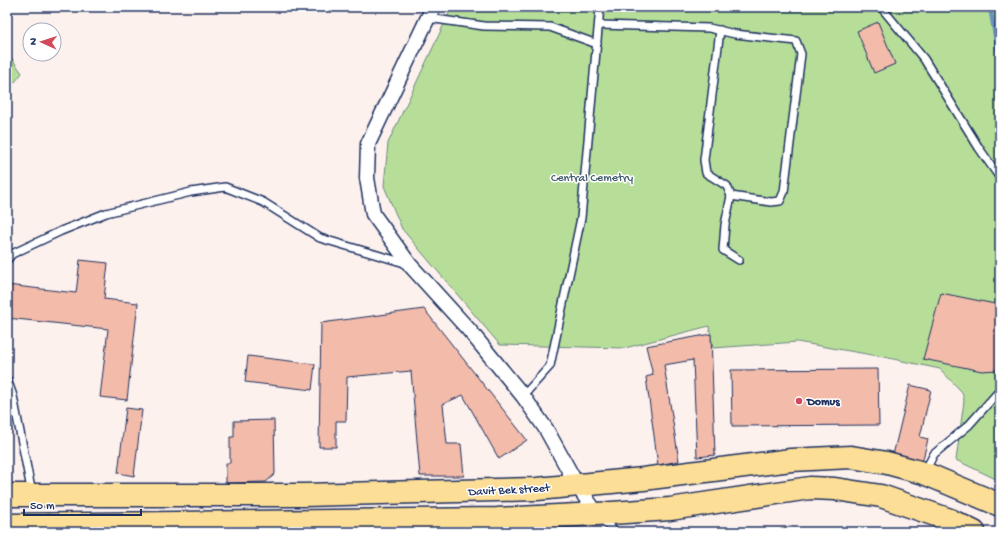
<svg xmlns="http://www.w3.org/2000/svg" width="1007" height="539" font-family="'Gochi Hand',sans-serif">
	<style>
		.green { fill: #b7de99; stroke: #69867c }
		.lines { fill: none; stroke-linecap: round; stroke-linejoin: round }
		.stream { stroke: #6a94bf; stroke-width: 4.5 }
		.building { fill: #f3bba9; stroke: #1b2f5e }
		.lane-casing { stroke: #1b2f5e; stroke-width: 10 }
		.street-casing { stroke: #1b2f5e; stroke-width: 17 }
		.primary-casing { stroke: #1b2f5e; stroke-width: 25 }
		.lane { stroke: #fff; stroke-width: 7 }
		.street { stroke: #fff; stroke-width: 14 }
		.primary { stroke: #fdde96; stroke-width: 22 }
		.poi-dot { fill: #d1495b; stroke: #fff; stroke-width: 1.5 }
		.labels { text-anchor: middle; stroke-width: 3; stroke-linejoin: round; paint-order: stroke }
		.park-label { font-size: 12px; fill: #425b6d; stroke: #fff }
		.poi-label { font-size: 12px; font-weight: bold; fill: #1b2f5e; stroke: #fff; text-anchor: start }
		.street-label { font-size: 12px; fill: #1b2f5e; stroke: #fff }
	</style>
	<rect width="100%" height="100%" fill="#fdf1ee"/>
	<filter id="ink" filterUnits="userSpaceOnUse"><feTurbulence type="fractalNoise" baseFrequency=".025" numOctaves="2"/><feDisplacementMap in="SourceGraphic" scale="8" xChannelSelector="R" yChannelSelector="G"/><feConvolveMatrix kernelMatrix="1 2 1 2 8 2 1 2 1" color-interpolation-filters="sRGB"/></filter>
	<g filter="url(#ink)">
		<g class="green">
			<path d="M452,7H1000V481L956,460L964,401L962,392L940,369L884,357L797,342L713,348L709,326L625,348L500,345L402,229L384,186L388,143Z"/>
			<path d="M7,52L22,73L15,82L7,80Z"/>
		</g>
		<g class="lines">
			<path class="stream" d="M990,7L1000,63"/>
		</g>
		<g class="building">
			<path d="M878,22L895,64L874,73L857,31Z"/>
			<path d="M80,260L108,263L104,299L138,303L127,400L100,397L108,329L7,318V285L76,293Z"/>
			<path d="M941,293L1000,305V367L997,370L982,371L923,359Z"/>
			<path d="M424,309L527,440L499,459L463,395L443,404L447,444H461L464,476H420L411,371L347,377L346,421H336V447H319L321,323Z"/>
			<path d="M711,334L715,455L697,457L693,360L664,365L679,461L658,465L646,377L653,375L646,346Z"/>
			<path d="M248,356L315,364L312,390L245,382Z"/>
			<path d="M878,369L879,425L732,426L731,370Z"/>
			<path d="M910,385L931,390L920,437L928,439L922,463L893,455Z"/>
			<path d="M126,408L142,410L134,476L118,473Z"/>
			<path d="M274,420L275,474L266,482L226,483V463H230V437H234V421Z"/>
		</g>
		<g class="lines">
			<g class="lane-casing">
				<g id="lane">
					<path d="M881,7L924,59L979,148L1000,178"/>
					<path d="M428,18L484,26L550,27L597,44"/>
					<path d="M599,25L709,28L735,34L796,41L801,54L784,192L780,201L771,202L731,196"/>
					<path d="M720,30L704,160L706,173L727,186L731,196L725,225L723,250L739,260"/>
					<path d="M7,260L12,254L61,231L106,213L191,192L225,187L263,202L320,238L408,264"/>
					<path d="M7,379L13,396L32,494"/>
					<path d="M523,396L550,366L581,218L600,7"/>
					<path d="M925,471L934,454L969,425L1000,390"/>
					<path d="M600,517L615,532"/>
				</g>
			</g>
			<g class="street-casing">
				<path id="street" d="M433,7L368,144L367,178L373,214L410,265L469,330L523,396L546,429L577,485L597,514"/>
			</g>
			<g class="primary-casing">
				<g id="primary">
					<path d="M7,495H304L537,489L643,479L791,460L851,457L887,463L924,473L1000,505"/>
					<path d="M7,525L497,519L597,514L670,509L810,488L835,489L881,496L950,520L974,532"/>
				</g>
			</g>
			<use href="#lane" class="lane"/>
			<use href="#street" class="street"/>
			<use href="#primary" class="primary"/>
		</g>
	</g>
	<circle class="poi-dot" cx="799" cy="401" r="4"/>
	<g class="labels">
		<g class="park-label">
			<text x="592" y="181">Central Cemetry</text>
		</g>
		<g class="poi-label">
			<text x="807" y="405">Domus</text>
		</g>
		<g class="street-label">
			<text transform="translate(509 489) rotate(-3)" y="4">Davit Bek street</text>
		</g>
	</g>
	<rect width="1007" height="539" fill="none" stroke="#fff" stroke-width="24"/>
	<rect x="12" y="12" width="983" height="515" fill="none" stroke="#1b2f5e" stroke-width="1.5" filter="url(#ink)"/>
	<g transform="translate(42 42) rotate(273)"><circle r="19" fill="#ffffff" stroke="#a4acbf"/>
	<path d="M0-3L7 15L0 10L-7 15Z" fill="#d1495b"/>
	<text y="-6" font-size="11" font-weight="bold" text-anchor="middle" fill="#1b2f5e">N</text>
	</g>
	<path d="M24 509v6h117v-6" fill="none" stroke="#1b2f5e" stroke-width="2"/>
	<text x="30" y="509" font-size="12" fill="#1b2f5e" stroke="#ffffff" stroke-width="3" paint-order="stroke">50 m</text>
</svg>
